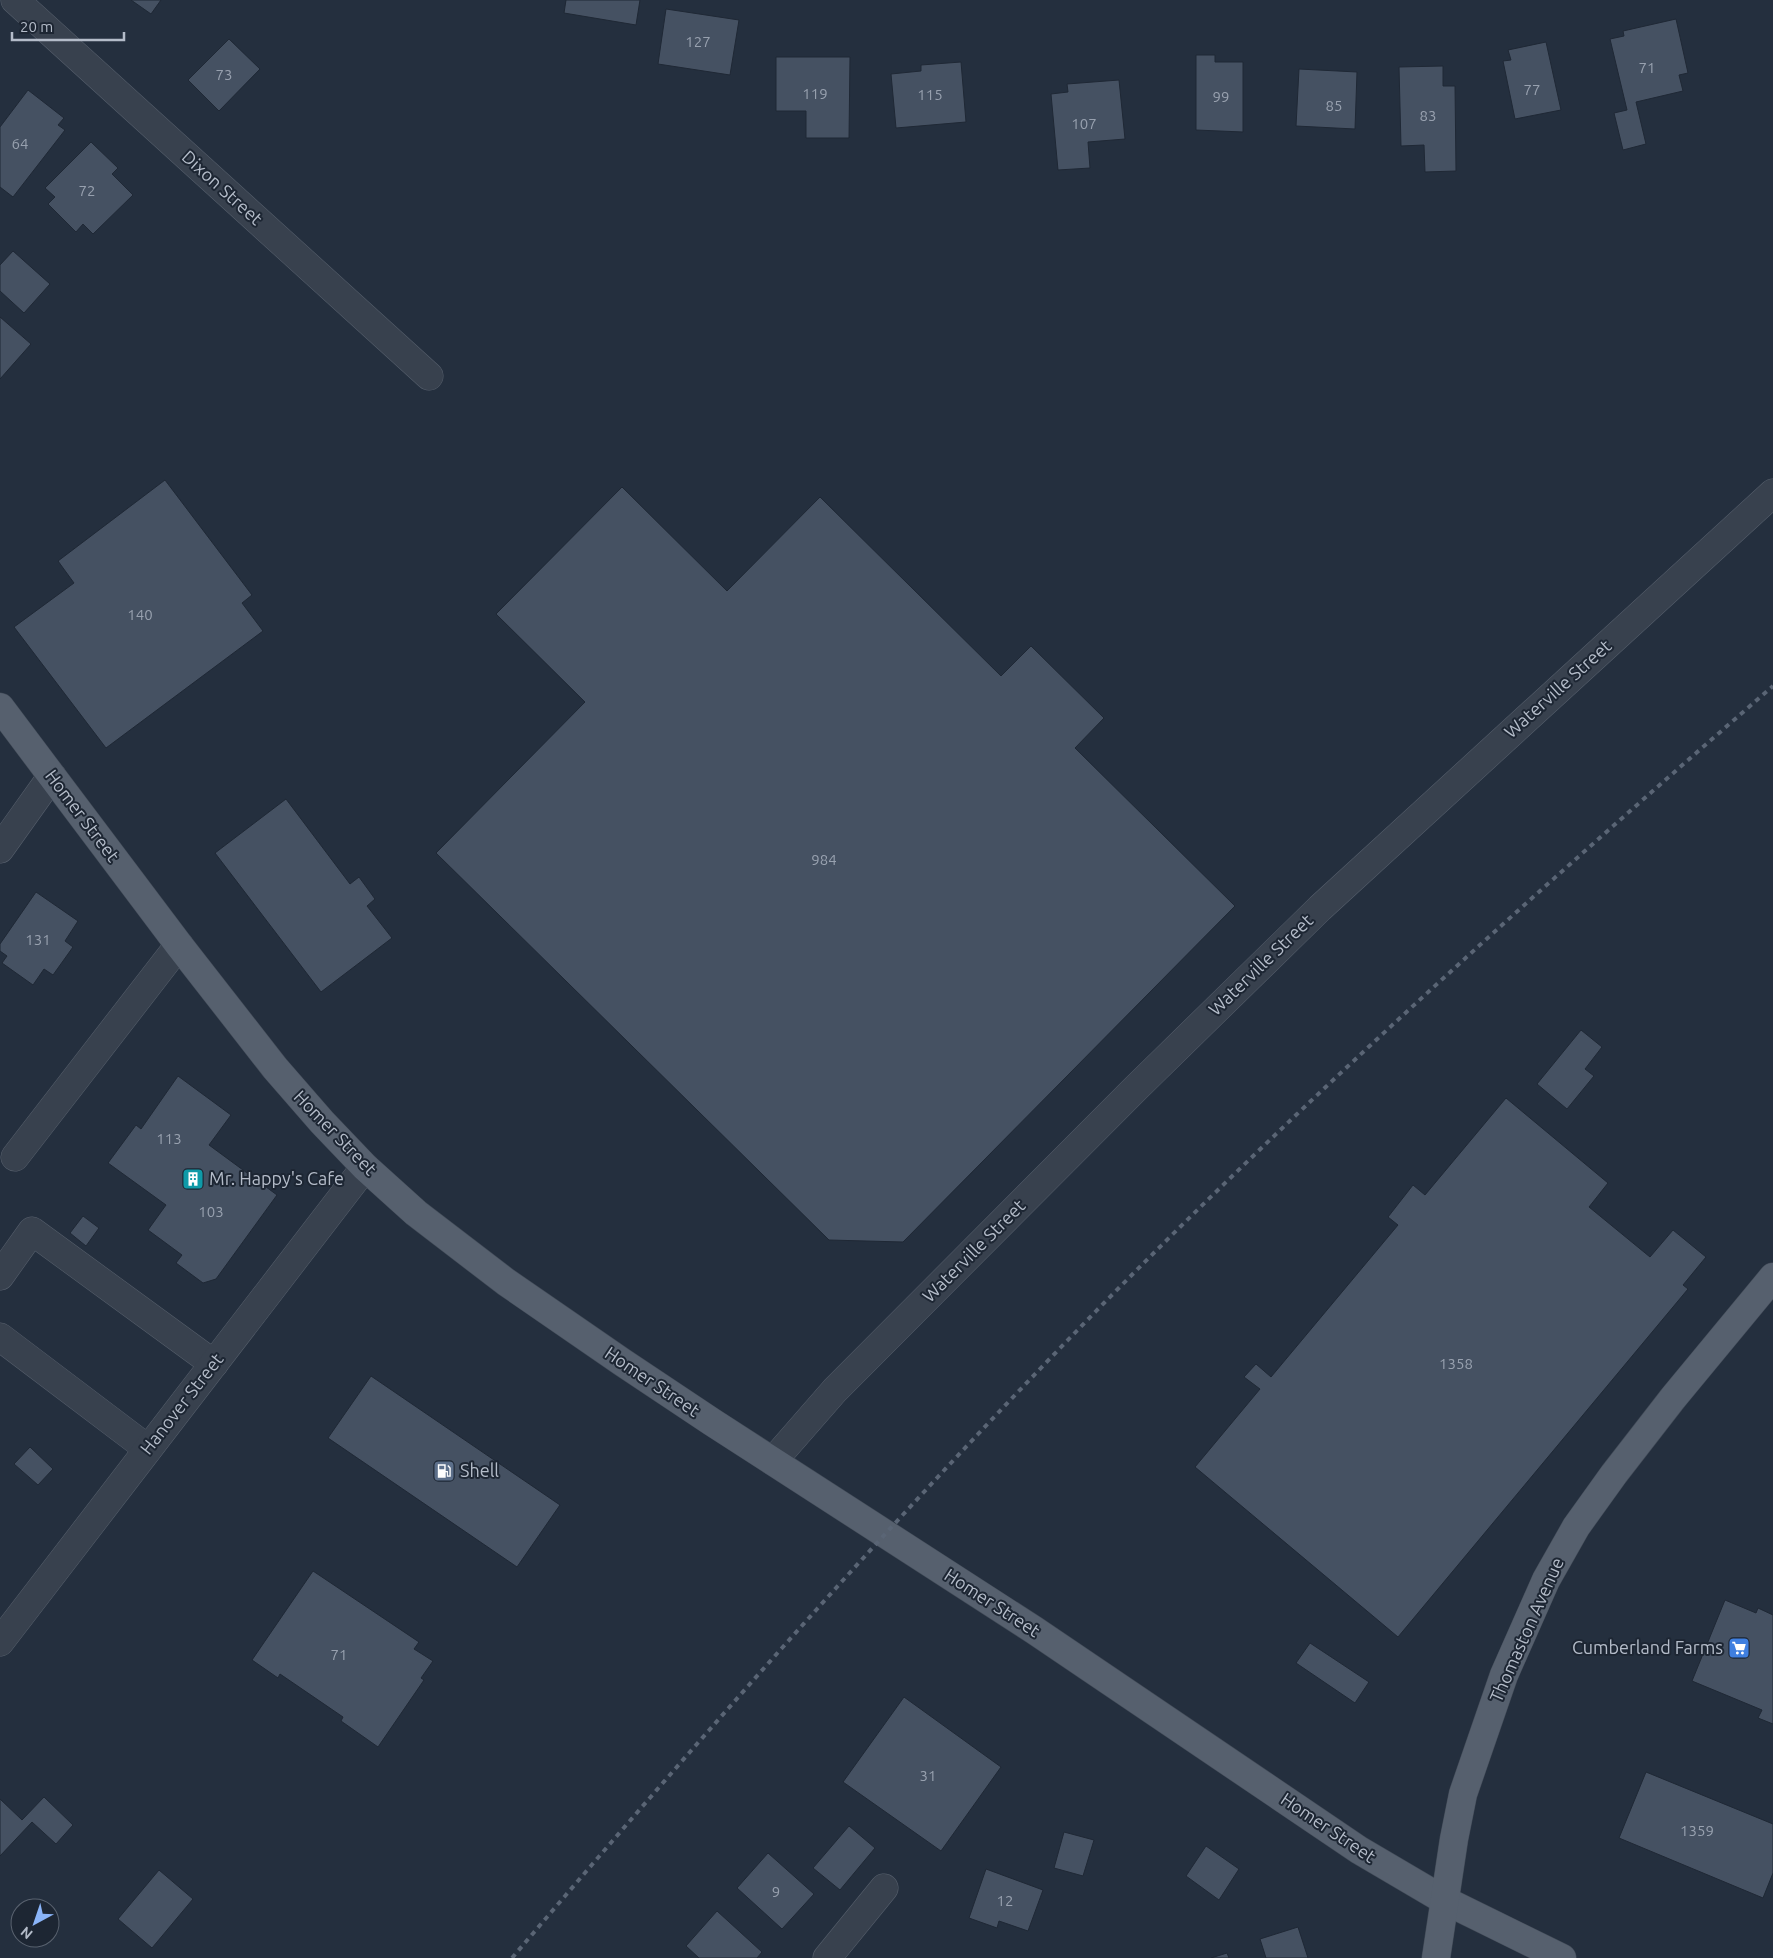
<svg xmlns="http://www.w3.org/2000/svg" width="1773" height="1958" font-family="Ubuntu,sans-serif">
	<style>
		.building { fill: #455162; stroke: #1f2835 }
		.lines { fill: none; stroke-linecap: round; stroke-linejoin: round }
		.minor-casing { stroke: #565f6c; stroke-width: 29 }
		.major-casing { stroke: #414a57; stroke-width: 29 }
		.minor { stroke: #38414e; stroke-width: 28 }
		.major { stroke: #56606e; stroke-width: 28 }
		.rail { stroke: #5a6575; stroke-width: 4; stroke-dasharray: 5 5; stroke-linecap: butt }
		.labels { text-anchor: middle; stroke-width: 4; stroke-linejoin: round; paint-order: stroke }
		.number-label { font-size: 15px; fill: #98a1af }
		.street-label { font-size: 18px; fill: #b4bcc9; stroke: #1d2633 }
		.poi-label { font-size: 18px; fill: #b4bcc9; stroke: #1d2633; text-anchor: start }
	</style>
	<rect width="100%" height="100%" fill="#242f3e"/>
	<g class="building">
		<path d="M131,0H161L151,14Z"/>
		<path d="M566,0H640L636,25L564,13Z"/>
		<path d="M666,9L739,20L730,75L658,64Z"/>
		<path d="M1676,19L1688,73L1679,75L1683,91L1636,102L1646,144L1623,150L1614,113L1627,110L1610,39L1624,36L1623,31Z"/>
		<path d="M229,39L260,69L219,111L188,80Z"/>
		<path d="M1546,42L1561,110L1515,119L1503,61L1511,60L1508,50Z"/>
		<path d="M1196,55H1215V62H1243V132L1196,130Z"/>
		<path d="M776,57H850L849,138H806V111H776Z"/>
		<path d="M961,62L966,122L896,128L891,74L921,71V65Z"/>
		<path d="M1443,66V86H1455L1456,171L1425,172L1424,145L1401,146L1399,67Z"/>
		<path d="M1299,69L1357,72L1355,129L1296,126Z"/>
		<path d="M1119,80L1125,139L1088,142L1090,168L1058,170L1051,94L1068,92L1067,84Z"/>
		<path d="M28,90L64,118L58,125L65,130L13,197L0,187V127Z"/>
		<path d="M91,142L118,168L112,174L133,195L93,234L83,224L76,232L48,204L55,197L45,188Z"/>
		<path d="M13,251L50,284L24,313L0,291V265Z"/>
		<path d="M0,317L31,344L0,379Z"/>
		<path d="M165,480L252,595L242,603L263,631L106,748L14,627L74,583L58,561Z"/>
		<path d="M622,487L727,591L820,497L1001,676L1031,646L1104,718L1075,748L1235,906L903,1242L829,1240L436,853L585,702L496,614Z"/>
		<path d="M286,799L350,884L359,877L375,899L367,906L392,938L321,992L215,853Z"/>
		<path d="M36,892L78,921L65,941L73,947L53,975L44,969L33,985L2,963L7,956L0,951V944Z"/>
		<path d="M1581,1030L1602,1047L1585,1069L1594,1076L1567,1109L1537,1084Z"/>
		<path d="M178,1076L231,1115L209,1145L277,1195L216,1279L203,1283L176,1263L182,1255L148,1230L166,1205L108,1163L136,1125L141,1129Z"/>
		<path d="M1506,1098L1608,1183L1589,1207L1650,1257L1673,1230L1706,1257L1683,1285L1688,1289L1398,1637L1195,1467L1260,1389L1244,1377L1256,1364L1271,1377L1398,1225L1388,1217L1413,1185L1425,1195Z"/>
		<path d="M83,1216L99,1228L86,1246L70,1233Z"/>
		<path d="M371,1376L560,1505L517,1567L328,1438Z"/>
		<path d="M30,1447L53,1469L38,1485L14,1464Z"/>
		<path d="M313,1571L419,1642L414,1649L433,1661L421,1678L424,1680L378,1747L341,1721L343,1717L280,1674L278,1678L252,1660Z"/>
		<path d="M1725,1600L1756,1613L1758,1608L1773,1615V1724L1758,1718L1762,1710L1692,1681Z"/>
		<path d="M1310,1643L1369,1682L1355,1703L1296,1663Z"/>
		<path d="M904,1697L1001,1767L941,1851L843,1782Z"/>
		<path d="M1646,1772L1773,1824V1873L1763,1898L1619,1838Z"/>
		<path d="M44,1797L73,1825L56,1844L32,1822L0,1856V1799L22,1820Z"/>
		<path d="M849,1826L875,1848L840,1890L813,1868Z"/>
		<path d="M1064,1832L1094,1840L1083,1876L1054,1868Z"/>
		<path d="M1206,1846L1239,1869L1219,1900L1186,1876Z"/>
		<path d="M768,1853L814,1894L782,1929L737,1888Z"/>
		<path d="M986,1869L1043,1890L1028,1931L999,1921L997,1928L969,1918Z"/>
		<path d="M159,1870L193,1899L152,1948L118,1919Z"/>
		<path d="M717,1911L762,1952L757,1958H699L686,1946Z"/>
		<path d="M1298,1927L1308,1958H1266L1260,1939Z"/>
		<path d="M1227,1953L1229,1958H1211Z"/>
	</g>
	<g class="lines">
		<g class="minor-casing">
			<g id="minor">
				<path d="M15,0L429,376"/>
				<path d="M0,849L52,776"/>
				<path d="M15,1157L179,945"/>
				<path d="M0,1276L32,1231L214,1364"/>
				<path d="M0,1337L148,1449"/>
				<path d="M773,1461L835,1390L1136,1088L1320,908L1773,493"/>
				<path d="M0,1642L365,1167"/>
				<path d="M827,1958L884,1888"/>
			</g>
		</g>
		<g class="major-casing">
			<g id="major">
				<path d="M0,707L179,945L275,1068L322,1122L365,1167L416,1213L506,1282L622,1362L712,1422L1034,1630L1359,1850L1444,1900L1562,1958"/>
				<path d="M1436,1958L1454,1839L1463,1794L1504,1675L1546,1580L1576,1527L1614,1474L1673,1398L1773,1277"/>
			</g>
		</g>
		<use href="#minor" class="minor"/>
		<use href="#major" class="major"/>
		<path class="rail" d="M512,1958C703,1734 898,1513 1104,1303C1317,1087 1544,885 1773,686"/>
	</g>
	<defs>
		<g id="building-square" transform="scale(1.125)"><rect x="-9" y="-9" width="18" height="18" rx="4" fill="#0f9aa8" stroke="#1d2633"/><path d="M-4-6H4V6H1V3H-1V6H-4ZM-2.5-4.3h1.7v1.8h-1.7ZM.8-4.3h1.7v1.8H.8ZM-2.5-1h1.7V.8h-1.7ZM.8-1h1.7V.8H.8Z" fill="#fff"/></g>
		<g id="fuel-square" transform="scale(1.125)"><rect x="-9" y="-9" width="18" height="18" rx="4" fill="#5c6f8a" stroke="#1d2633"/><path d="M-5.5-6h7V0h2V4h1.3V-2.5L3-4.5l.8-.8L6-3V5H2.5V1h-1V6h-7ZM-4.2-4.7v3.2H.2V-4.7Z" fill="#fff"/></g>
		<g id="supermarket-square" transform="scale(1.125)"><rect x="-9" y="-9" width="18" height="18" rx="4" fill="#3f7fe0" stroke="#1d2633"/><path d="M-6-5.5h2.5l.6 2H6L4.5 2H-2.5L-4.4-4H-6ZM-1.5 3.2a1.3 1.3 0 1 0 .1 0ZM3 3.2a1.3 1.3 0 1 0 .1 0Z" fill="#fff"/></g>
	</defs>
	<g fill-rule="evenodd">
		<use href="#building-square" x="193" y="1179"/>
		<use href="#fuel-square" x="444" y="1471"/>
		<use href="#supermarket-square" x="1739" y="1648"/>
	</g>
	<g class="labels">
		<g class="number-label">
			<text x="698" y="47">127</text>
			<text x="1647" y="73">71</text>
			<text x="224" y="80">73</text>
			<text x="1532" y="95">77</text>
			<text x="815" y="99">119</text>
			<text x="930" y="100">115</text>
			<text x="1221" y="102">99</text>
			<text x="1334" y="111">85</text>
			<text x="1428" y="121">83</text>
			<text x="1084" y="129">107</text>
			<text x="20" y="149">64</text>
			<text x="87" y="196">72</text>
			<text x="140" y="620">140</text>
			<text x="824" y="865">984</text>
			<text x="38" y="945">131</text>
			<text x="169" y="1144">113</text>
			<text x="211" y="1217">103</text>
			<text x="1456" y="1369">1358</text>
			<text x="339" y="1660">71</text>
			<text x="928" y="1781">31</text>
			<text x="1697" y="1836">1359</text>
			<text x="776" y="1897">9</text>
			<text x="1005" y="1906">12</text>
		</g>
		<g class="street-label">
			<text transform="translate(222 188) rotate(42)" y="6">Dixon Street</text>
			<text transform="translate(1558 689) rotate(-42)" y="6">Waterville Street</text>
			<text transform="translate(82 816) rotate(53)" y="6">Homer Street</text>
			<text transform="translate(1261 965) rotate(-44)" y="6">Waterville Street</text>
			<text transform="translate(335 1133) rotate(46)" y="6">Homer Street</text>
			<text transform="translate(974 1251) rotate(-45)" y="6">Waterville Street</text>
			<text transform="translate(652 1382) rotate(34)" y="6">Homer Street</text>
			<text transform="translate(182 1404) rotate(-52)" y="6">Hanover Street</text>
			<text transform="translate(992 1603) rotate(33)" y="6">Homer Street</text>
			<text transform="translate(1527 1630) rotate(-66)" y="6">Thomaston Avenue</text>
			<text transform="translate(1328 1828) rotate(34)" y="6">Homer Street</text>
		</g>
		<g class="poi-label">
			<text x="209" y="1185">Mr. Happy's Cafe</text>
			<text x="460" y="1477">Shell</text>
			<text x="1723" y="1654" text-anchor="end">Cumberland Farms</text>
		</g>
	</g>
	<g transform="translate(35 1923) rotate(220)"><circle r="24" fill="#1d2633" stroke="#59626f"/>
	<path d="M0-4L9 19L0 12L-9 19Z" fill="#8ab4f8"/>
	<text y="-8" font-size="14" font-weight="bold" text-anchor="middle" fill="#b4bcc9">N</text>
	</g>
	<path d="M12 32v8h112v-8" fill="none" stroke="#b4bcc9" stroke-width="2.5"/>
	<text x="20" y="32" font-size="15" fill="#b4bcc9" stroke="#1d2633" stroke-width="4" paint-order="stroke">20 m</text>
</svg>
